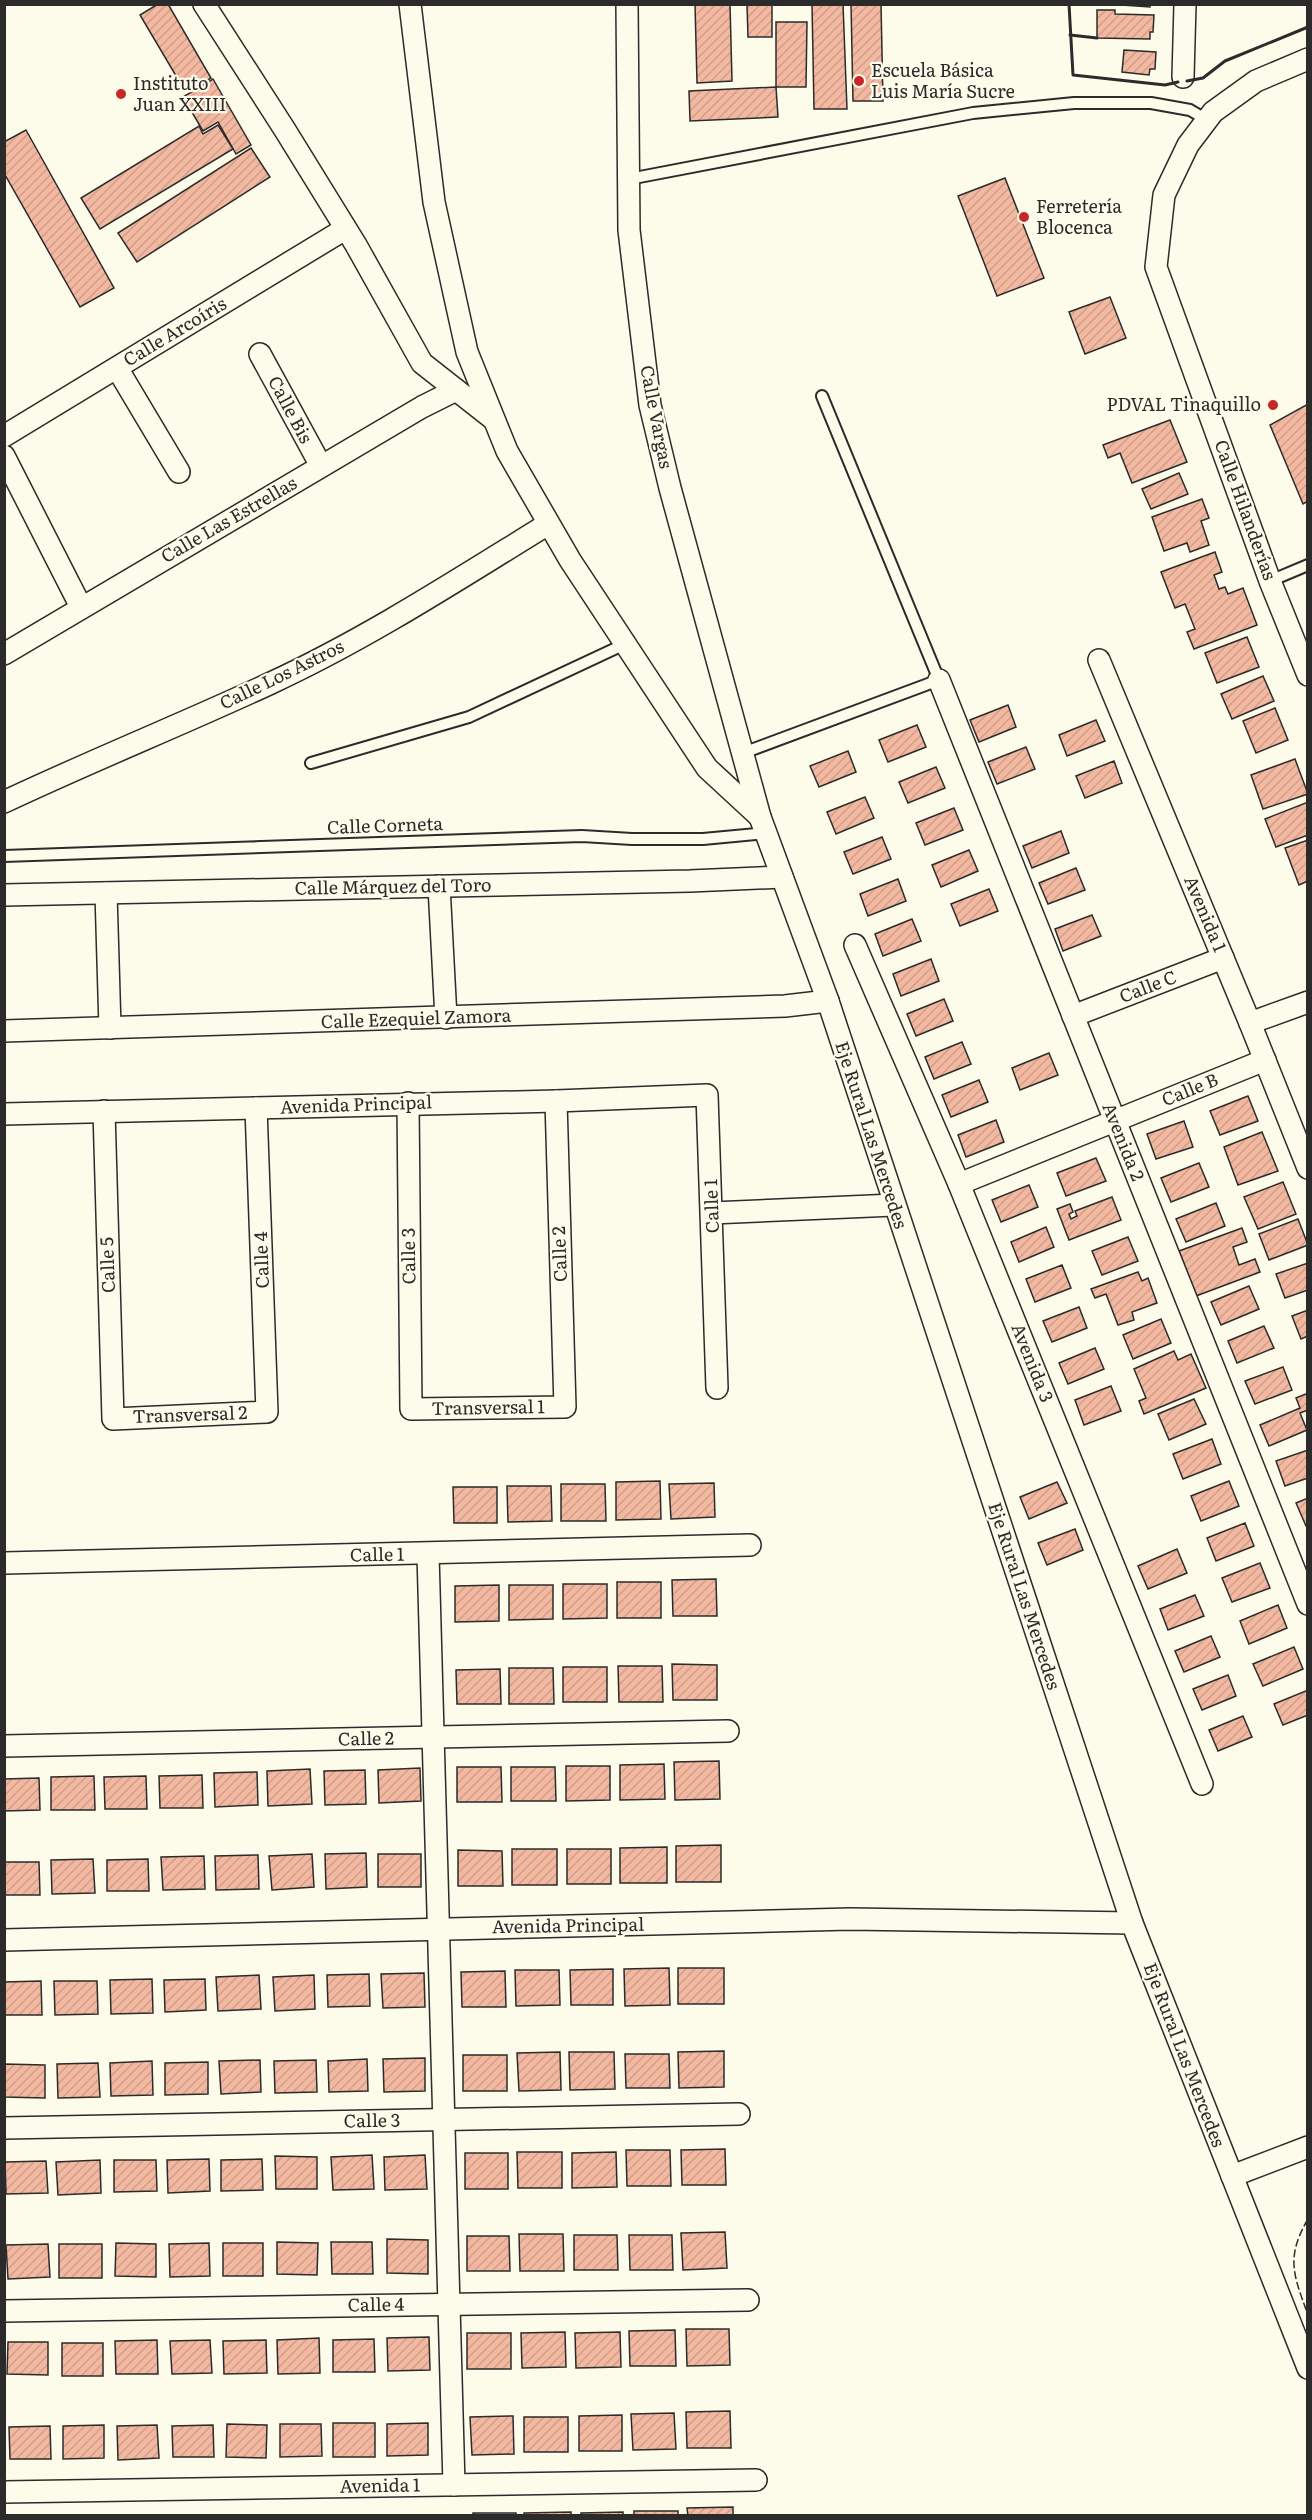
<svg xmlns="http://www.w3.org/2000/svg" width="1312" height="2520" font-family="Literata,serif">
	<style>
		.building { fill: url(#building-hatch); stroke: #2b2b2b; stroke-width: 1.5 }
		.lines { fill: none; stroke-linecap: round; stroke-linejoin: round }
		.service-casing { stroke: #2b2b2b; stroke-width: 14 }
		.minor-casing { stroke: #2b2b2b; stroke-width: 24 }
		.service { stroke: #fdfbea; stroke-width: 10 }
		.minor { stroke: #fdfbea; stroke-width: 21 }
		.fence { stroke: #2b2b2b; stroke-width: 1.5; stroke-dasharray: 8 3; stroke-linecap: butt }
		.wall { stroke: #2b2b2b; stroke-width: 3 }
		.poi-dot { fill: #c62828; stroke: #fdfbea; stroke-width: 2 }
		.labels { text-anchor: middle; stroke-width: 4.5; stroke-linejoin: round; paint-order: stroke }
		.poi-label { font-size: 18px; fill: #2b2b2b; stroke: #fdfbea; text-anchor: start }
		.street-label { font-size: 18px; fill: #2b2b2b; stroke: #fdfbea }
	</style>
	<defs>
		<pattern id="building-hatch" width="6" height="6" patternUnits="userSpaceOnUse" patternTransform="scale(1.5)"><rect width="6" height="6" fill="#f2b8a0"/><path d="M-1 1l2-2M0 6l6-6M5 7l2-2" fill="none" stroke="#d09e8a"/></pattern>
	</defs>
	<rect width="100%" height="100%" fill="#fdfbea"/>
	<g class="building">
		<path d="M158,4H168L211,78L195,88L191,81L182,86L140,15Z"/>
		<path d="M695,4H730L732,81L697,83Z"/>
		<path d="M747,4H772V37H748Z"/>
		<path d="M812,4H843L847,109H814Z"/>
		<path d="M851,4H881L883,101H853Z"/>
		<path d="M1107,4H1150V7Z"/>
		<path d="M1097,10H1115V14L1154,15L1153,32H1150V39L1097,38Z"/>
		<path d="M776,22H807L806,87H776Z"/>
		<path d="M1124,50L1156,52L1155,69H1150L1149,75L1122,72Z"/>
		<path d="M213,79L251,145L236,154L218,122L203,131L183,97Z"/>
		<path d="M776,87L778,117L690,121L689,91Z"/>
		<path d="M218,125L233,149L100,229L81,198L199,126L203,134Z"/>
		<path d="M26,130L114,288L80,307L4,173V142Z"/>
		<path d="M251,148L270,177L137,262L118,233Z"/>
		<path d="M1005,178L1044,278L997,296L958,196Z"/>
		<path d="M1110,297L1126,338L1085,354L1069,312Z"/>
		<path d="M1308,404V501L1303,504L1270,425Z"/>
		<path d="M1170,420L1187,462L1132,483L1120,453L1108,458L1103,445Z"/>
		<path d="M1179,473L1188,494L1151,509L1142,489Z"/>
		<path d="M1202,499L1209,518L1201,521L1209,545L1190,552L1187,543L1164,551L1152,517Z"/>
		<path d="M1215,552L1222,572L1214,575L1219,589L1225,587L1228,594L1243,588L1257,625L1194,649L1187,632L1195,629L1185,604L1175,608L1161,572Z"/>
		<path d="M1247,637L1259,667L1217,683L1205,653Z"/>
		<path d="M1263,676L1274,701L1232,719L1221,694Z"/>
		<path d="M1008,705L1016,727L979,742L970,720Z"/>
		<path d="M1275,708L1288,740L1256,753L1243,721Z"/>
		<path d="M1096,720L1105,741L1067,756L1059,735Z"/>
		<path d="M917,725L926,747L888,762L879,740Z"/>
		<path d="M1026,747L1035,769L997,784L988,762Z"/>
		<path d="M848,751L856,772L819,787L810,766Z"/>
		<path d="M1295,759L1308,794L1263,809L1251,775Z"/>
		<path d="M1114,761L1122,783L1085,798L1076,776Z"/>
		<path d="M936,767L945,788L908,803L899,782Z"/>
		<path d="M865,797L874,818L836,834L827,812Z"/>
		<path d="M1308,802V835L1276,847L1265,819Z"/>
		<path d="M954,808L963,830L925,845L916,823Z"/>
		<path d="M1061,831L1069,853L1032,868L1023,846Z"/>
		<path d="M882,837L891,859L853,874L844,852Z"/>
		<path d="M1308,840V881L1299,885L1285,848Z"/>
		<path d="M969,850L978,871L941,887L932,865Z"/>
		<path d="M1076,868L1085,890L1048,904L1039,883Z"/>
		<path d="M898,879L906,901L868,916L860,894Z"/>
		<path d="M989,889L998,911L960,926L951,904Z"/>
		<path d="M1092,915L1101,936L1063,951L1055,929Z"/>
		<path d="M912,919L921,941L883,956L875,934Z"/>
		<path d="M931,959L939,981L901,996L893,974Z"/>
		<path d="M944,999L953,1021L916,1036L907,1014Z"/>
		<path d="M962,1042L971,1064L934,1079L925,1057Z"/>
		<path d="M1049,1053L1058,1075L1020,1090L1012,1068Z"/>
		<path d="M979,1080L988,1102L951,1117L942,1095Z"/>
		<path d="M1248,1096L1258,1121L1220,1135L1210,1111Z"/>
		<path d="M996,1120L1004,1142L966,1157L958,1135Z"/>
		<path d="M1184,1121L1193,1147L1156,1159L1147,1134Z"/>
		<path d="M1262,1132L1278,1171L1238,1185L1224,1147Z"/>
		<path d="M1096,1158L1106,1181L1066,1196L1057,1173Z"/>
		<path d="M1199,1163L1209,1187L1171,1202L1161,1178Z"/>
		<path d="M1283,1182L1296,1214L1258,1229L1244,1197Z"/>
		<path d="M1029,1185L1038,1207L1001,1222L992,1200Z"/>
		<path d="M1112,1197L1121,1220L1069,1240L1057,1209L1070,1204L1073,1212L1069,1214L1071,1219L1077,1216L1075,1211Z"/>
		<path d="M1216,1203L1225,1226L1186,1242L1176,1219Z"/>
		<path d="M1298,1219L1308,1245L1269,1260L1259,1234Z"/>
		<path d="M1046,1227L1054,1247L1019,1262L1011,1242Z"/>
		<path d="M1242,1228L1247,1242L1233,1247L1239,1265L1255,1259L1260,1272L1196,1296L1179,1251Z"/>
		<path d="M1128,1237L1138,1261L1102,1275L1092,1251Z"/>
		<path d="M1308,1263V1290L1285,1298L1276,1274Z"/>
		<path d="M1062,1265L1071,1288L1035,1302L1026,1279Z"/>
		<path d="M1138,1272L1142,1281L1148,1278L1157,1303L1132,1312L1134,1320L1118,1325L1106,1294L1095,1298L1091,1289Z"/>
		<path d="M1249,1286L1259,1309L1221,1325L1211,1302Z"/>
		<path d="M1079,1307L1087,1328L1052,1342L1043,1321Z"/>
		<path d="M1308,1310V1336L1301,1339L1292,1316Z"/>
		<path d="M1161,1319L1171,1343L1133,1359L1123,1335Z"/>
		<path d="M1264,1326L1274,1348L1237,1363L1228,1341Z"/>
		<path d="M1095,1348L1104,1369L1068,1384L1059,1363Z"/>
		<path d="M1174,1351L1178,1360L1191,1354L1206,1388L1144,1414L1139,1401L1146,1398L1134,1369Z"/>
		<path d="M1283,1367L1292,1390L1255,1404L1245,1381Z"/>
		<path d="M1111,1386L1121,1411L1084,1425L1075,1400Z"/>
		<path d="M1308,1393V1410L1300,1413L1307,1430L1269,1446L1260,1425L1300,1408L1296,1398Z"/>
		<path d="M1194,1399L1206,1424L1169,1440L1158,1414Z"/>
		<path d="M1212,1439L1221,1464L1183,1479L1173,1454Z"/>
		<path d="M1308,1450V1478L1285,1486L1276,1461Z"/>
		<path d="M660,1481L661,1519L616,1520V1482Z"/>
		<path d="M1229,1481L1239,1506L1201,1521L1191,1496Z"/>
		<path d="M1057,1482L1067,1503L1029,1519L1020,1497Z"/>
		<path d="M714,1483L715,1517L671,1519L669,1484Z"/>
		<path d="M561,1484H605L606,1521H561Z"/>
		<path d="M507,1486H551L552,1521L508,1522Z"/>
		<path d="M453,1487H497V1523H454Z"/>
		<path d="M1308,1498V1525L1306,1526L1296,1503Z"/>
		<path d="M1245,1523L1254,1546L1216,1561L1207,1538Z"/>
		<path d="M1075,1529L1083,1550L1047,1565L1038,1543Z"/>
		<path d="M1177,1549L1187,1573L1148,1589L1138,1566Z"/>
		<path d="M1260,1563L1270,1588L1232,1602L1222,1578Z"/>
		<path d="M716,1579L717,1616H673L672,1580Z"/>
		<rect x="617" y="1582" width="44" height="36"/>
		<path d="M563,1584H607V1618L563,1619Z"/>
		<path d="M499,1585V1621L455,1622V1586Z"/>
		<path d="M509,1585H553V1619L509,1620Z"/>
		<path d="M1195,1595L1204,1616L1168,1630L1160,1609Z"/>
		<path d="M1278,1605L1287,1628L1249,1644L1240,1621Z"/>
		<path d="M1211,1636L1220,1657L1184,1672L1175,1651Z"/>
		<path d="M1294,1647L1303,1669L1263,1686L1253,1664Z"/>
		<path d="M672,1664L717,1665V1700H673Z"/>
		<path d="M618,1666H662L663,1702H619Z"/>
		<rect x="563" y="1667" width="44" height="35"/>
		<path d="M509,1668H553L554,1704H509Z"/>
		<path d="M500,1669L501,1704H457L456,1670Z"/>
		<path d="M1228,1675L1236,1696L1202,1710L1193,1689Z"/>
		<path d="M1308,1690V1715L1283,1725L1274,1704Z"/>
		<path d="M1243,1716L1252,1737L1218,1751L1209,1730Z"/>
		<path d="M719,1761L720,1799L675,1800L674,1762Z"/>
		<path d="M664,1764L665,1799L620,1800V1765Z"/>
		<path d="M566,1766H610V1800L566,1801Z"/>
		<path d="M457,1767H501L502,1802H457Z"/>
		<path d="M511,1767H555L556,1801H511Z"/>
		<path d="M420,1768L421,1801L379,1803L378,1770Z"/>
		<path d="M310,1769L312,1804L268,1806L267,1771Z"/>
		<path d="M365,1770L366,1804L325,1805L324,1771Z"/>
		<path d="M257,1772L258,1805L215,1807L214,1773Z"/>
		<path d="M202,1775L203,1808H160L159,1776Z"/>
		<path d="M94,1776L95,1810H51V1777Z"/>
		<path d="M146,1776L147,1809H105L104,1777Z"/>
		<path d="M39,1778L40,1810L4,1811V1779Z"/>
		<path d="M721,1845V1882H676V1846Z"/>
		<path d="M667,1847V1883H620V1848Z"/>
		<rect x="512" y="1849" width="45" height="36"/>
		<rect x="567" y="1849" width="44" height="35"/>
		<path d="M458,1850L502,1851L503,1886H458Z"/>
		<path d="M366,1853L367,1887L326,1889L325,1854Z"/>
		<path d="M312,1854L314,1887L272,1890L269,1856Z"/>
		<rect x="378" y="1854" width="43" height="33"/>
		<path d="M258,1855L259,1889L216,1890L215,1856Z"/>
		<path d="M204,1856L205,1889L163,1890L161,1857Z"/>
		<path d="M93,1859L95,1893L52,1894L51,1860Z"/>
		<path d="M148,1859L149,1891H107V1860Z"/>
		<path d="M4,1862H39L40,1895H4Z"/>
		<path d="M669,1968L670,2005L625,2006L624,1969Z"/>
		<rect x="678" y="1968" width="46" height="36"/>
		<path d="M613,1969V2005H571L570,1970Z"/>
		<path d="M515,1970H559L560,2005L516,2006Z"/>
		<path d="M505,1971L506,2007H462L461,1972Z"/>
		<path d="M424,1973L425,2007L383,2008L381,1974Z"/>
		<path d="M369,1974L370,2006L328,2007L327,1975Z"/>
		<path d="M259,1975L261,2009L218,2011L216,1977Z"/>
		<path d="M314,1975L315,2009L275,2011L273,1977Z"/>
		<path d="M152,1979L153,2013L111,2014L110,1980Z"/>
		<path d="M205,1979L206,2010L165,2012L164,1980Z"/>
		<path d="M41,1981L42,2015H4V1982Z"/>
		<path d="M54,1981H97L98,2014L55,2015Z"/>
		<path d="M724,2051V2087L679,2088L678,2052Z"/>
		<path d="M560,2052L561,2090L519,2091L517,2053Z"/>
		<path d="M569,2052H614L615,2089L570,2090Z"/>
		<path d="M625,2054H669L670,2088H626Z"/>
		<rect x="463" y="2055" width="44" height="36"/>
		<path d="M425,2058V2091L384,2092L383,2059Z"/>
		<path d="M367,2059L368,2091L329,2092L328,2061Z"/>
		<path d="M260,2060L261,2092L221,2094L219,2061Z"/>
		<path d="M316,2060L317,2092L275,2093L274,2061Z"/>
		<path d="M152,2061L153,2095L111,2096L110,2063Z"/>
		<path d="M208,2062V2094L165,2095V2063Z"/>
		<path d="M98,2063L100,2097L58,2098L57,2064Z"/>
		<path d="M4,2064L45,2065V2098L4,2097Z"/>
		<path d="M725,2149L726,2185H682L681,2150Z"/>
		<path d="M626,2150H670L671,2186H627Z"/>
		<path d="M517,2152H562V2188H518Z"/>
		<path d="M616,2152L617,2187L572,2188V2153Z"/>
		<rect x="465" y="2153" width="43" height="36"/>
		<path d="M372,2155L374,2189L333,2190L331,2157Z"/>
		<path d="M425,2155L427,2189L385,2190L384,2157Z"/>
		<path d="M275,2156L317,2157V2189H276Z"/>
		<path d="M209,2159L210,2191L168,2193L167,2160Z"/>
		<path d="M262,2159L263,2190L221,2191V2160Z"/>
		<path d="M100,2160L101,2193L58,2195L56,2162Z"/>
		<path d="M114,2160H156L157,2191L114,2192Z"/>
		<path d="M46,2161L48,2193L6,2194L5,2162Z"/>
		<path d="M725,2232L727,2268L683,2270L681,2233Z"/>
		<path d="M519,2234H563L564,2271H520Z"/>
		<path d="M574,2235H617L618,2270H574Z"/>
		<path d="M629,2235H672L673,2270H630Z"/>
		<path d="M467,2236H509L510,2271H467Z"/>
		<path d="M387,2239L428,2240V2274L387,2273Z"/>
		<path d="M277,2242L318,2243L317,2275L277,2274Z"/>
		<path d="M331,2242H372L373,2274H332Z"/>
		<path d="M116,2243L156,2244V2277L115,2276Z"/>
		<path d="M209,2243L210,2276L170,2277L169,2244Z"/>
		<rect x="223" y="2243" width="40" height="33"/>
		<path d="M48,2244L50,2277L8,2279L6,2245Z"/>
		<rect x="59" y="2244" width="43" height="34"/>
		<path d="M686,2329H729L730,2365L687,2366Z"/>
		<path d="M675,2330L676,2366H630L629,2331Z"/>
		<path d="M565,2332L566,2367L522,2368L521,2333Z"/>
		<path d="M620,2332L621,2367L576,2368L575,2333Z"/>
		<rect x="467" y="2333" width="44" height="36"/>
		<path d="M429,2337L430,2370L388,2371L387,2338Z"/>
		<path d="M319,2338L320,2373L278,2374L277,2340Z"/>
		<path d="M374,2339L375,2372H333V2340Z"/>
		<path d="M157,2340L158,2374H116L115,2341Z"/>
		<path d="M210,2340L212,2373L172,2374L170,2341Z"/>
		<path d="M266,2340L267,2373L224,2374L223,2341Z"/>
		<path d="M8,2342H48V2375L7,2374Z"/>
		<rect x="62" y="2343" width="41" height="33"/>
		<path d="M730,2411L731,2448H687L686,2412Z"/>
		<path d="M674,2413L676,2449L633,2450L631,2414Z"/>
		<path d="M622,2415V2451H579V2416Z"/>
		<path d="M513,2416L514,2454L472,2455L470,2417Z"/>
		<rect x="524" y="2417" width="44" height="35"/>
		<rect x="333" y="2423" width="42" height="34"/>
		<path d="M428,2423V2455L387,2456V2424Z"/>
		<path d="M227,2424L267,2425L266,2458L226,2457Z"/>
		<path d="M280,2424H321L322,2456L280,2457Z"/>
		<path d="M104,2425V2458L63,2459V2426Z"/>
		<path d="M157,2425L159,2458L118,2460L117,2426Z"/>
		<path d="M213,2425L214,2457H173L172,2426Z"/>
		<path d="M50,2426L51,2459H10L9,2427Z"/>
		<path d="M733,2507V2516H688L687,2508Z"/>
		<rect x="634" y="2511" width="44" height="5"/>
		<path d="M571,2512V2516H524V2513Z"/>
		<path d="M623,2512V2516H581V2513Z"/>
		<rect x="473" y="2513" width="43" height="3"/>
	</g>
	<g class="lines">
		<g class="service-casing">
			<g id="service">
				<path d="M629,179L973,113L1074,103H1151L1190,110L1207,120"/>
				<path d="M1270,581L1308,565"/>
				<path d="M743,753L939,680L822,396"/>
				<path d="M311,763L469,717L625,644"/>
				<path d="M4,856L582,836L632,839H703L766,833"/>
			</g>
		</g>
		<g class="minor-casing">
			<g id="minor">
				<path d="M204,4L285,130L356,245L422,363L492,418"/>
				<path d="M410,4L434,202L467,352L507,451L570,560L707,768L760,817"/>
				<path d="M627,4L629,230L650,405L670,488L760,817L828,1001L1132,1923L1308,2368"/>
				<path d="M1308,59L1256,81L1213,112L1188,145L1164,195L1156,267L1270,581L1308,675"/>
				<path d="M1183,77L1185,4"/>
				<path d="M260,354L321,466"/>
				<path d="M117,368L179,472"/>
				<path d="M4,436L345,229"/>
				<path d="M4,456L81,607"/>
				<path d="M4,654L422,407L456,390"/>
				<path d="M1099,660L1250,1023L1308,1168"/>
				<path d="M939,680L1308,1604"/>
				<path d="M4,802C93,760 183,724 271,683C368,638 457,580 548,524"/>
				<path d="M439,886L446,1018"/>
				<path d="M106,893L110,1028"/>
				<path d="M4,895L690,881L782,877"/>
				<path d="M855,945L959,1184L1202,1784"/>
				<path d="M1073,1016L1223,958"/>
				<path d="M1250,1023L1308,1002"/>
				<path d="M4,1031L785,1006L828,1001"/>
				<path d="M408,1103L411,1409L565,1407L556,1101"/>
				<path d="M104,1111L113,1419L267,1412L256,1108"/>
				<path d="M4,1114L556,1101L707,1095L717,1388"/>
				<path d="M959,1184L1265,1060"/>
				<path d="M712,1213L894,1205"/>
				<path d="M428,1554L454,2485"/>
				<path d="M4,1563L750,1545"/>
				<path d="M4,1746L728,1731"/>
				<path d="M4,1940L850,1919L1132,1923"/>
				<path d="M4,2128L739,2114"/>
				<path d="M1232,2176L1308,2147"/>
				<path d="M4,2311L748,2300"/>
				<path d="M4,2492L756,2480"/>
			</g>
		</g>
		<use href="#service" class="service"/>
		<use href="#minor" class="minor"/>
		<path class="fence" d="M1308,2219C1285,2258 1294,2276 1308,2315"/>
		<g class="wall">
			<path d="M1069,4L1073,75L1165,85L1178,82"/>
			<path d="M1070,35L1097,38"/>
			<path d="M1187,81L1203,78L1225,61L1308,27"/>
		</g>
	</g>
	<g class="poi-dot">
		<circle cx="859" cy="81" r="6"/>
		<circle cx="121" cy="94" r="6"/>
		<circle cx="1024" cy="217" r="6"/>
		<circle cx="1273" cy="405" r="6"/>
	</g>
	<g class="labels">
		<g class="poi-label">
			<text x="871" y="77">Escuela Básica<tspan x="871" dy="21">Luis María Sucre</tspan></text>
			<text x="133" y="90">Instituto<tspan x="133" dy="21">Juan XXIII</tspan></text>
			<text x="1036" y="213">Ferretería<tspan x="1036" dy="21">Blocenca</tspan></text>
			<text x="1261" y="411" text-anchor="end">PDVAL Tinaquillo</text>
		</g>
		<g class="street-label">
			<text transform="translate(175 332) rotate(-31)" y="6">Calle Arcoíris</text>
			<text transform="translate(290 410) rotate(62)" y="6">Calle Bis</text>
			<text transform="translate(656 417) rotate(79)" y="6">Calle Vargas</text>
			<text transform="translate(1245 510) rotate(70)" y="6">Calle Hilanderías</text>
			<text transform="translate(229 520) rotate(-30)" y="6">Calle Las Estrellas</text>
			<text transform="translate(282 675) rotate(-26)" y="6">Calle Los Astros</text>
			<text transform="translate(385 826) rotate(-2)" y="6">Calle Corneta</text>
			<text transform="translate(393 887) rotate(-1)" y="6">Calle Márquez del Toro</text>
			<text transform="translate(1205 914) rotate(67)" y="6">Avenida 1</text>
			<text transform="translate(1148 987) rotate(-21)" y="6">Calle C</text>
			<text transform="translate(416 1019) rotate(-2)" y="6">Calle Ezequiel Zamora</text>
			<text transform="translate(1190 1090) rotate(-22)" y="6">Calle B</text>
			<text transform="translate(356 1105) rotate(-2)" y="6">Avenida Principal</text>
			<text transform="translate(871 1135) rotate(72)" y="6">Eje Rural Las Mercedes</text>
			<text transform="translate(1123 1142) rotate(68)" y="6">Avenida 2</text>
			<text transform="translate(712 1206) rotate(-92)" y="6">Calle 1</text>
			<text transform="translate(560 1254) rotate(-92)" y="6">Calle 2</text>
			<text transform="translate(409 1256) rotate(-91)" y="6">Calle 3</text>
			<text transform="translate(262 1260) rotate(-92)" y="6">Calle 4</text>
			<text transform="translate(108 1265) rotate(-92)" y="6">Calle 5</text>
			<text transform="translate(1032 1363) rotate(68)" y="6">Avenida 3</text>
			<text transform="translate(488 1408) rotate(-1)" y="6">Transversal 1</text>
			<text transform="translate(190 1415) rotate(-2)" y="6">Transversal 2</text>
			<text transform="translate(377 1555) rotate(-1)" y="6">Calle 1</text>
			<text transform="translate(1024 1596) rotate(72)" y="6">Eje Rural Las Mercedes</text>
			<text transform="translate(366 1739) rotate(-1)" y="6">Calle 2</text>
			<text transform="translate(568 1926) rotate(-1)" y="6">Avenida Principal</text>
			<text transform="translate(1184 2055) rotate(69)" y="6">Eje Rural Las Mercedes</text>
			<text transform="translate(372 2121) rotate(-1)" y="6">Calle 3</text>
			<text transform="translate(376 2305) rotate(-1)" y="6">Calle 4</text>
			<text transform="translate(380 2486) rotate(-1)" y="6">Avenida 1</text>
		</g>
	</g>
	<rect width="1312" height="2520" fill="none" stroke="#2b2b2b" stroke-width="12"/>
</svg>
